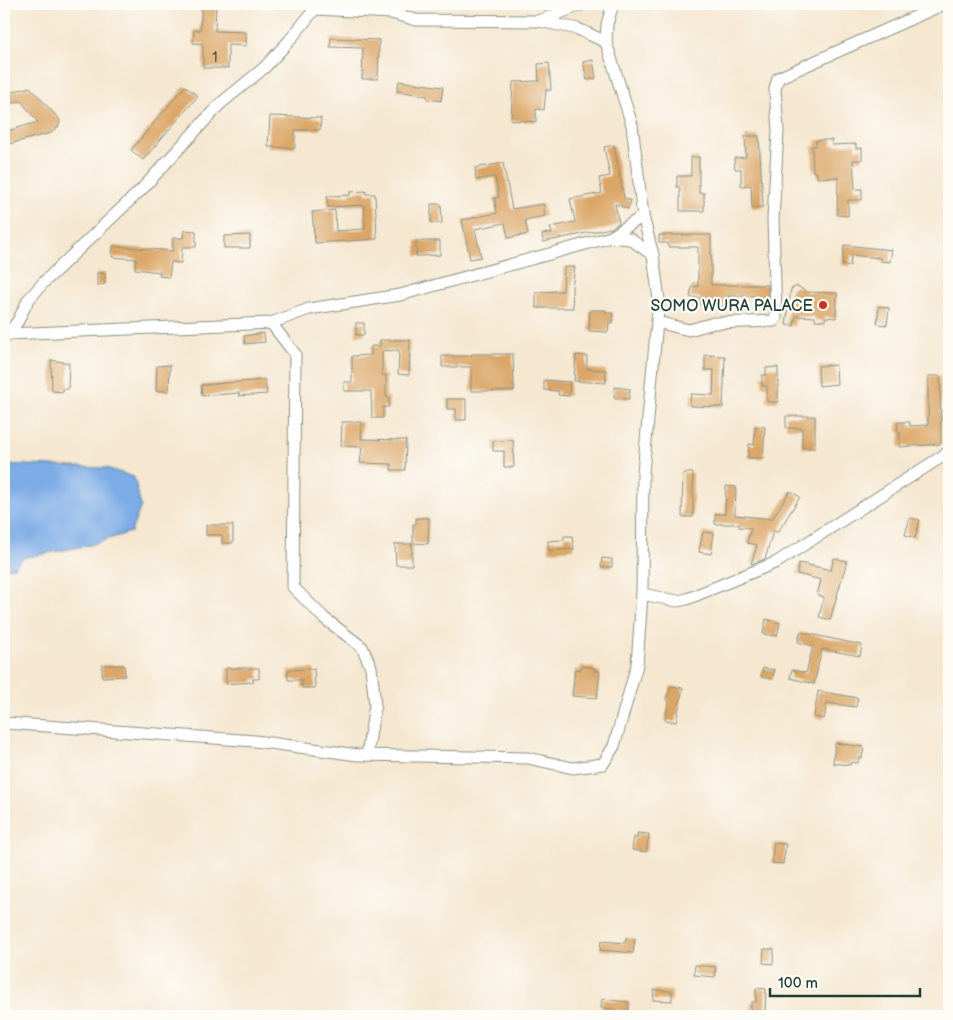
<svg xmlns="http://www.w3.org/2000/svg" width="953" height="1020" font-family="'Balsamiq Sans',sans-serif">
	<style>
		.water { fill: #7babe6; stroke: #4d748d }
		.building { fill: #daa565 }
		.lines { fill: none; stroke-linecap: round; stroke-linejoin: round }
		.minor-casing { stroke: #8a9282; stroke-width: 13 }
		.minor { stroke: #fff; stroke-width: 11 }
		.poi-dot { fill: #c8321e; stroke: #fdfcf7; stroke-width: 2 }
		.labels { text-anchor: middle; stroke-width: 4.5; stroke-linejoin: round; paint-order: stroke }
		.number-label { font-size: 14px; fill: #4e5740 }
		.poi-label { font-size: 16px; fill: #1f3d34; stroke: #fdfcf7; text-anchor: end }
	</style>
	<rect width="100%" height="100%" fill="#fdfcf7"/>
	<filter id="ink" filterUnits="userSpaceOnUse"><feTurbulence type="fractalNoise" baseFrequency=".02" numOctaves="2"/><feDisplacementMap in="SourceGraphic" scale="10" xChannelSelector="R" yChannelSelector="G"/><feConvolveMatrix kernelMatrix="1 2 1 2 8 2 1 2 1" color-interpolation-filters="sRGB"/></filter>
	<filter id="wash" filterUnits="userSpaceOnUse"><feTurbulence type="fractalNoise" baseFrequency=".0096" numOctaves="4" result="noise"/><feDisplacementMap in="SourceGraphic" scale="20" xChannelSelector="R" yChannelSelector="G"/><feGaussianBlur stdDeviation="1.12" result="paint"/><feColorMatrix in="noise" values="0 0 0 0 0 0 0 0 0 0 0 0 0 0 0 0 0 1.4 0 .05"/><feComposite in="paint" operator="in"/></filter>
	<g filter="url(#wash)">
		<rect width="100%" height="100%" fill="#f5e7d0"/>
		<path class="water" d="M4,464L107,468L134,477L141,506L131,532L90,545L23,558L14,567L4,569Z"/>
		<g id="blocks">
			<g class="building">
				<path d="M202,4H216L215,31L246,32V46L228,45V68H203V44L193,43L194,30H200Z"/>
				<path d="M331,38L379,40L378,79H362L363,48L330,47Z"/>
				<path d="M593,60L596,78L587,80L583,62Z"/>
				<path d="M549,63L551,90H546L544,110L536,109V122L511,120L513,82L539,81L538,64Z"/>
				<path d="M399,81L443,87L441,101L427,99L428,96L397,91Z"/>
				<path d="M185,86L198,96L143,160L131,150Z"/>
				<path d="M30,87L60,120L59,126L51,133L5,145L4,132L38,122L21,101L4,105V94Z"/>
				<path d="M270,116L321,118L320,130H295V148L268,147Z"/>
				<path d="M745,136H759L763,207L752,208L751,185L741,186V169H735L734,158L746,157Z"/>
				<path d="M816,140H832V145L856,144V149L862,148V160H853L855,189H862V200H848V216L837,215L838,177L817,178V172H813L812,146H816Z"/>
				<path d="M614,145L624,198L631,201L628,209L615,204L619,223L611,228L543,242L542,234L552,233L550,227L575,222L570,199L602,193L599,178L610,176L604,147Z"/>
				<path d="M691,157H699V193H704V211H680V187H677V176H691Z"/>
				<path d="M503,163L512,209L543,204L545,216L525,220L528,234L508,238L505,223L475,229L481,257L470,259L462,220L497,213L494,198L499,197L495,177L476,180L475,168Z"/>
				<path d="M366,191V194H375L377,239L315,243L312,212L335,210L336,231L365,229L364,205L328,207L327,196L350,195V192Z"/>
				<path d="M431,204H441L442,223H431Z"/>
				<path d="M184,230L196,231V247H182L181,263L171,262L169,277L159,276L160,272L135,269L136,259L112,257L113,246L173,251V238H183Z"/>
				<path d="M250,235V248H224V236Z"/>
				<path d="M659,235H711V285H768V299H755V296H728V306L700,305V298L690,297L692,286L698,287V247H668V243H659Z"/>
				<path d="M416,241H440V255L416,256Z"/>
				<path d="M844,245L892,250L890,262L880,261V258L851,255L850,266L842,265Z"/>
				<path d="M564,267H575L572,287L573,308H536V292L563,291Z"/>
				<path d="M97,273H105V284L97,285Z"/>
				<path d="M797,286L807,292L837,293L836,318L825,317V321L815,320V317L796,316L794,326L786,325L791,289Z"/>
				<path d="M879,306L889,308L887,325L877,324Z"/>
				<path d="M590,310H606V313H613V323H609L608,332L589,331Z"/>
				<rect x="356" y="323" width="8" height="12"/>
				<path d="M264,333L265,342L245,344L244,336Z"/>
				<path d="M380,340H410L409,375L398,374L399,350L382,351V375H386V397H389V407H383V418H372L371,391H344V382H352V356L371,355V346H380Z"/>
				<path d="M471,354H513L514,391H471V367H442V356H471Z"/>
				<path d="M576,355L587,356V369L606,370V383L574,381Z"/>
				<path d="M705,355L725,356L723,407L690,406L691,394L713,395L714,370H705Z"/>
				<path d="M51,360L69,363L68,389H63V392L52,391Z"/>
				<path d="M170,365L169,391H156L157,366Z"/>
				<path d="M836,365L837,384L819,386L818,366Z"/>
				<path d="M778,367V402H767V386H762V375H766V368Z"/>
				<path d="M928,376H940L941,444L899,447L900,432H897L898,422H910V426L928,425Z"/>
				<path d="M265,380L267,394L239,396V393L202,396L201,385Z"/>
				<path d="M544,380L570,382L569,396L558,395L559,391L544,390Z"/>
				<path d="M615,387L630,389L629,399L614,398Z"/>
				<path d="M447,399H466V420H456V409H447Z"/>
				<path d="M786,416H815V448H802V428H786Z"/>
				<path d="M342,422H362L361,439L406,440L405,470H391V464L360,463L362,447L341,446Z"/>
				<path d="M755,426L765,427L763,458H748L749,444L754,445Z"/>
				<path d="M513,440L514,467H504V451H493V441Z"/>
				<path d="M683,473H693V517H682Z"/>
				<path d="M726,486L736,487L735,515L772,519L790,491L800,497L778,532L773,531L765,559L751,564L757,545L747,543L751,528L739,527V524H715V514H725Z"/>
				<path d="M416,518H429L428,544L413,543V524H416Z"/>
				<path d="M910,518L920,520L915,538L905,535Z"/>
				<path d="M206,525H233V543H222V535H206Z"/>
				<path d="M703,532L714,533L711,554L699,552Z"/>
				<path d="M564,536H572L574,549L549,551L548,541L564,540Z"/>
				<path d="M395,544H412V565H396Z"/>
				<path d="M602,558L612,559V567H601Z"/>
				<path d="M834,558L847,561L830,620L819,617L824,597L817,595L821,580L797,574L799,563L831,570Z"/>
				<path d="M766,619L780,623L777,636L763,634Z"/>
				<path d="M800,632L862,645L860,656L822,649L814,684L790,678L792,670L806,673L813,646L798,642Z"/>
				<path d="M102,665H124L125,676L102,677Z"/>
				<path d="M581,666L595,668L594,671H600L597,698L572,696L575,669L580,670Z"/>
				<path d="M226,668H259V679H253V682L226,684Z"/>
				<path d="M763,668L775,670L772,679L761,677Z"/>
				<path d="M314,669L315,688H302V680H288V670Z"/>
				<path d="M671,686L683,688L676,722L665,720L669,701L666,699Z"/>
				<path d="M818,691L858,698L856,707L827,703L824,719L814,717Z"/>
				<path d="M835,743L864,747L862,758L859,757L858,763L851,762L850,765L833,763Z"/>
				<path d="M637,833L649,834L646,852L632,850L634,837L638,838Z"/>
				<path d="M774,843L786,844L783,864L772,863Z"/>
				<path d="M626,938L635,939L633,953L600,950L601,941L625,943Z"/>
				<path d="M764,949H774L773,964L763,963Z"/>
				<path d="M695,965L716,967L715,977L694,975Z"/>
				<path d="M756,988L766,989L765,1011L751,1010V1002H756Z"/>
				<path d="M654,990L672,991V1001L653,1000Z"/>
				<path d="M602,999L629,1002L628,1016H617L618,1010L601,1008Z"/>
			</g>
		</g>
	</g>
	<g filter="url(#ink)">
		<use href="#blocks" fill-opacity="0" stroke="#8a9282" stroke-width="1"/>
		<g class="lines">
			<g class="minor-casing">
				<g id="minor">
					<path d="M315,9L391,13L416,20L539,21L578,29L606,42"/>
					<path d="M539,21L583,4"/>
					<path d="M611,237L643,216"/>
					<path d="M657,322L689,330L714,323L774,321L776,318L773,219L778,131L775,89L778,78L944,4"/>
					<path d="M271,323L295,354L293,587L324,618L362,647L371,667L375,705L367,755"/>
					<path d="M8,334L271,323L309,309L400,295L611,237L630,239L653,255"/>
					<path d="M5,338L18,321L28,300L44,282L142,189L220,104L264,68L289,41L319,4"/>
					<path d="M642,594L677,601L687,599L777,562L949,452"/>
					<path d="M4,723L255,741L358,755L528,758L573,768L603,764L614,746L637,665L642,594L643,473L659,300L653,255L643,216L632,125L606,42L607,24L613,4"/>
				</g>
			</g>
			<use href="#minor" class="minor"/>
		</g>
	</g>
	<circle class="poi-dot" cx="823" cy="305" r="5"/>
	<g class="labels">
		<g class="number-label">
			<text x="215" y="62">1</text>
		</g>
		<g class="poi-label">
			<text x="813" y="311">SOMO WURA PALACE</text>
		</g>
	</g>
	<rect width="953" height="1020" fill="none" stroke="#fdfcf7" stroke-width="20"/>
	<path d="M770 988v8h150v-8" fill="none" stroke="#1f3d34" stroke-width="2.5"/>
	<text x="778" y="988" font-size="15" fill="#1f3d34" stroke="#fdfcf7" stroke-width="4" paint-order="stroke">100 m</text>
</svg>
